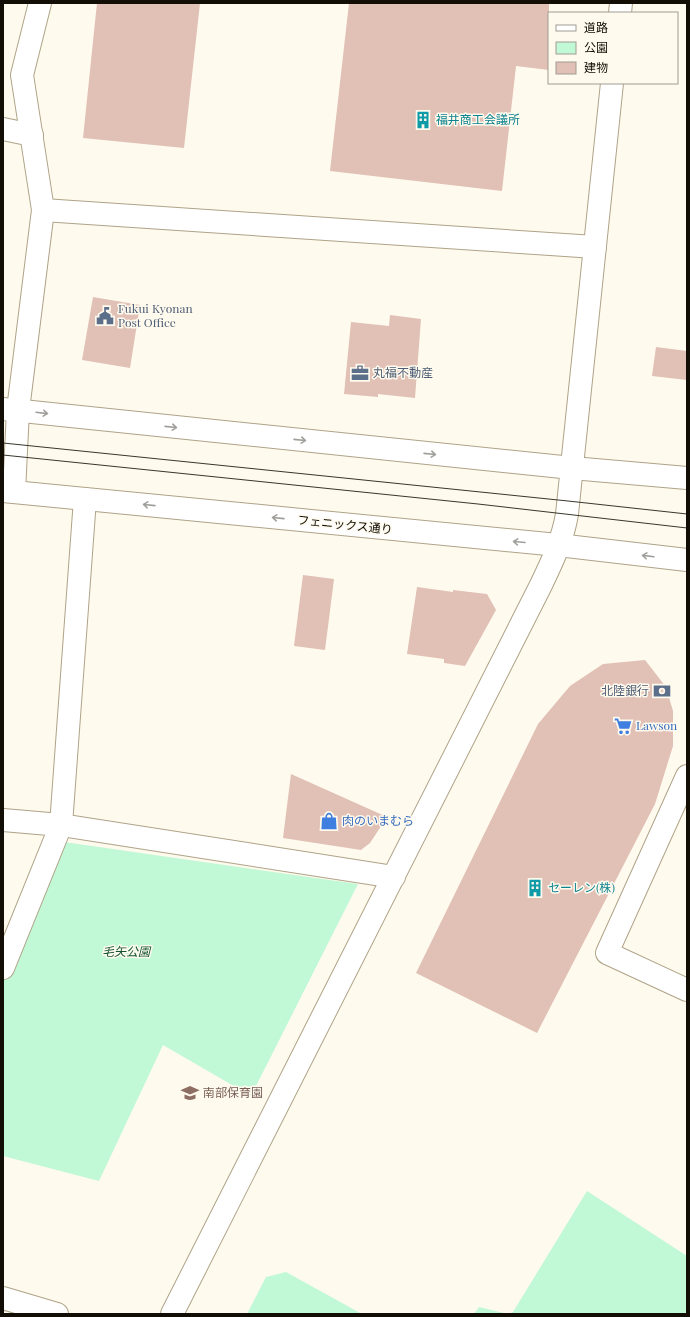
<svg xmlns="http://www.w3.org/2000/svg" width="690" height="1317" font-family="'Playfair Display','Noto Sans JP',serif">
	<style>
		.green { fill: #c1f8d5 }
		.building { fill: #e1c0b5 }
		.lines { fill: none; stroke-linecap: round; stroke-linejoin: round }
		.street-casing { stroke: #afa388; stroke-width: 24 }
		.secondary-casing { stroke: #afa388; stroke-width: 24 }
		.primary-casing { stroke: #afa388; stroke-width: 24 }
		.street { stroke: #fff; stroke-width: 22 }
		.secondary { stroke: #fff; stroke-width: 22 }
		.primary { stroke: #fff; stroke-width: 22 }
		.tram { stroke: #3a362d; stroke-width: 1 }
		.oneway { stroke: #a09f9b }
		.labels { text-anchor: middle; stroke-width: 3; stroke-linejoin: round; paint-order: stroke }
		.culture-label { font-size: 12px; fill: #0d838f; stroke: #fffaee; text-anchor: start }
		.service-label { font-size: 12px; fill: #4e5e75; stroke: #fffaee; text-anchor: start }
		.street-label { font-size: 12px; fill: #120e05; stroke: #fffaee }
		.shop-label { font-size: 12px; fill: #366cbe; stroke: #fffaee; text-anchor: start }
		.park-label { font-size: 12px; font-style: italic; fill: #115332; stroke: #fffaee }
		.education-label { font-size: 12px; fill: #785e54; stroke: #fffaee; text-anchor: start }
	</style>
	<rect width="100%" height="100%" fill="#fffaee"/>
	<g class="green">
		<path d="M64,842L358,884L251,1096L163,1045L99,1181L3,1156V981Z"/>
		<path d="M587,1191L687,1256V1314H508L513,1312Z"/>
		<path d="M286,1272L362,1314H247L266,1277Z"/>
		<path d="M479,1307L508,1314H474Z"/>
	</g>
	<g class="building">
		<path d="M97,3H200L184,148L83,138Z"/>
		<path d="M349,3H549V70L516,66L502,191L330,171Z"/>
		<path d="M93,297L140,305L130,368L82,360Z"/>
		<path d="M390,315L421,319L415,398L378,394V397L344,394L351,322L389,326Z"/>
		<path d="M656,347L687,351V380L652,376Z"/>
		<path d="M303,575L334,579L325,650L294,646Z"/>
		<path d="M417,587L453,592V590L487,594L496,610L465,666L444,663V659L407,654Z"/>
		<path d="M645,660L666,687L673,711V746L655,804L537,1033L416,973L538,724L570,686L603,664Z"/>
		<path d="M291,774L387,817L370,843L361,850L283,838Z"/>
	</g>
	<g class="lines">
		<g class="street-casing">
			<g id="street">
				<path d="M3,129L32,135"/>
				<path d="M43,210L595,247"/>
				<path d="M14,492L18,410L43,210L22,75L40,3"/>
				<path d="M687,776L607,953L687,990"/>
				<path d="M3,820L61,825L394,877"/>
				<path d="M3,968L61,825L85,499"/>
				<path d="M3,1298L57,1314"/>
			</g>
		</g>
		<g class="secondary-casing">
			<g id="secondary">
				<path d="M620,13L621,3"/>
				<path d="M172,1314L541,585C552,562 563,539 567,514L612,83"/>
			</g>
		</g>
		<g class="primary-casing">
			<g id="primary">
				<path d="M3,409L572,468L687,478"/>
				<path d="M3,491L558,545L687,560"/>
			</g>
		</g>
		<use href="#street" class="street"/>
		<use href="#secondary" class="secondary"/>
		<use href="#primary" class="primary"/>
		<g class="tram">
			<path d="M3,443L568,501L687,514"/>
			<path d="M3,455L478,504L687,528"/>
		</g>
	</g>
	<defs><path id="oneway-shaft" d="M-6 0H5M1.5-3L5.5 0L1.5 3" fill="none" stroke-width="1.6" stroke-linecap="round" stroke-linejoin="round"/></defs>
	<g class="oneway">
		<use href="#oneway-shaft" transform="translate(42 413) rotate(7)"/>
		<use href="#oneway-shaft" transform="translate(171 427) rotate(6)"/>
		<use href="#oneway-shaft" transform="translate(300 440) rotate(6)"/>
		<use href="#oneway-shaft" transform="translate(430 454) rotate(6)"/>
		<use href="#oneway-shaft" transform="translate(149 505) rotate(-174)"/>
		<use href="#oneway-shaft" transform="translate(278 518) rotate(-174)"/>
		<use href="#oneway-shaft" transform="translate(519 542) rotate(-175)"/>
		<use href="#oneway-shaft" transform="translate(648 556) rotate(-173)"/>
	</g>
	<defs>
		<g id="building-bare" transform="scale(1.38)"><path d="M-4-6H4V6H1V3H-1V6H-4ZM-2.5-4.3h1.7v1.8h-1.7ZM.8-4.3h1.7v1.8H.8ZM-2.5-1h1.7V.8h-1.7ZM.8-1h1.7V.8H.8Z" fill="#0f9aa8" stroke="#fffaee" stroke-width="2.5" paint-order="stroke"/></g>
		<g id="civic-bare" transform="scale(1.38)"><path d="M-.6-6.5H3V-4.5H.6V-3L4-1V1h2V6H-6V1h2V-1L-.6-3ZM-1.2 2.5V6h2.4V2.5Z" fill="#5c6f8a" stroke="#fffaee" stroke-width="2.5" paint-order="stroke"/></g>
		<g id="office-bare" transform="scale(1.38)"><path d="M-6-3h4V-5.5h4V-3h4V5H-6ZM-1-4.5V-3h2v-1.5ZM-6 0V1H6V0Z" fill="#5c6f8a" stroke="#fffaee" stroke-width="2.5" paint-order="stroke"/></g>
		<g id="bank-bare" transform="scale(1.38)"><path d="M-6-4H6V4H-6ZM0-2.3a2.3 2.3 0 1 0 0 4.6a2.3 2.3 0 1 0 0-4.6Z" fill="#5c6f8a" stroke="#fffaee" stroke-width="2.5" paint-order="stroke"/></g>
		<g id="supermarket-bare" transform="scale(1.38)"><path d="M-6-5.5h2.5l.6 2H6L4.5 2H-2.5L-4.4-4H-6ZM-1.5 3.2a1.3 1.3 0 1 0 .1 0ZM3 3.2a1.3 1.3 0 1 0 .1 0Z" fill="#3f7fe0" stroke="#fffaee" stroke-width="2.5" paint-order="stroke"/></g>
		<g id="shop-bare" transform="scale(1.38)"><path d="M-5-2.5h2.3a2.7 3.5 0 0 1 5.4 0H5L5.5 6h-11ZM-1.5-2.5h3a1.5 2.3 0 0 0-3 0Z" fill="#3f7fe0" stroke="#fffaee" stroke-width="2.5" paint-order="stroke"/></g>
		<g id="school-bare" transform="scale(1.38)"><path d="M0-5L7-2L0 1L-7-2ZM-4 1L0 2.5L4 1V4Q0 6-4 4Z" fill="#8d6e63" stroke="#fffaee" stroke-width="2.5" paint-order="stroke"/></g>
	</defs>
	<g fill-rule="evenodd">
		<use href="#building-bare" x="423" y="120"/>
		<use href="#civic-bare" x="105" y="316"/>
		<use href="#office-bare" x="360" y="373"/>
		<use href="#bank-bare" x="662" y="691"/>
		<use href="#supermarket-bare" x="623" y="726"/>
		<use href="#shop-bare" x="329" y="821"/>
		<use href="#building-bare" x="535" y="888"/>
		<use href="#school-bare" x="190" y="1093"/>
	</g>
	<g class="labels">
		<g class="culture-label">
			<text x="436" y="124">福井商工会議所</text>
			<text x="548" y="892">セーレン(株)</text>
		</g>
		<g class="service-label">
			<text x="118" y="313">Fukui Kyonan<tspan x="118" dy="14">Post Office</tspan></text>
			<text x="373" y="377">丸福不動産</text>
			<text x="649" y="695" text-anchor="end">北陸銀行</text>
		</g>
		<g class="street-label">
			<text transform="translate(345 525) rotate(6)" y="4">フェニックス通り</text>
		</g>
		<g class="shop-label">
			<text x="636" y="730">Lawson</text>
			<text x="342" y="825">肉のいまむら</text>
		</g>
		<g class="park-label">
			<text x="126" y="956">毛矢公園</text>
		</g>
		<g class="education-label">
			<text x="203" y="1097">南部保育園</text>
		</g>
	</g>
	<rect width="690" height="1317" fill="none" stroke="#120e05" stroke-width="8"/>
	<rect x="548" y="12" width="130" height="72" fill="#fffaee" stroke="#a09c91"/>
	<rect x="556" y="25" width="20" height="6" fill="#ffffff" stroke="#a09c91"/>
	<text x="584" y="32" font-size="12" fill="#120e05">道路</text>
	<rect x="556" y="42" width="20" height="12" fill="#c1f8d5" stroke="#a09c91"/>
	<text x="584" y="52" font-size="12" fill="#120e05">公園</text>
	<rect x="556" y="62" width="20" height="12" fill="#e1c0b5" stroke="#a09c91"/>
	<text x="584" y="72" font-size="12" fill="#120e05">建物</text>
</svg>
